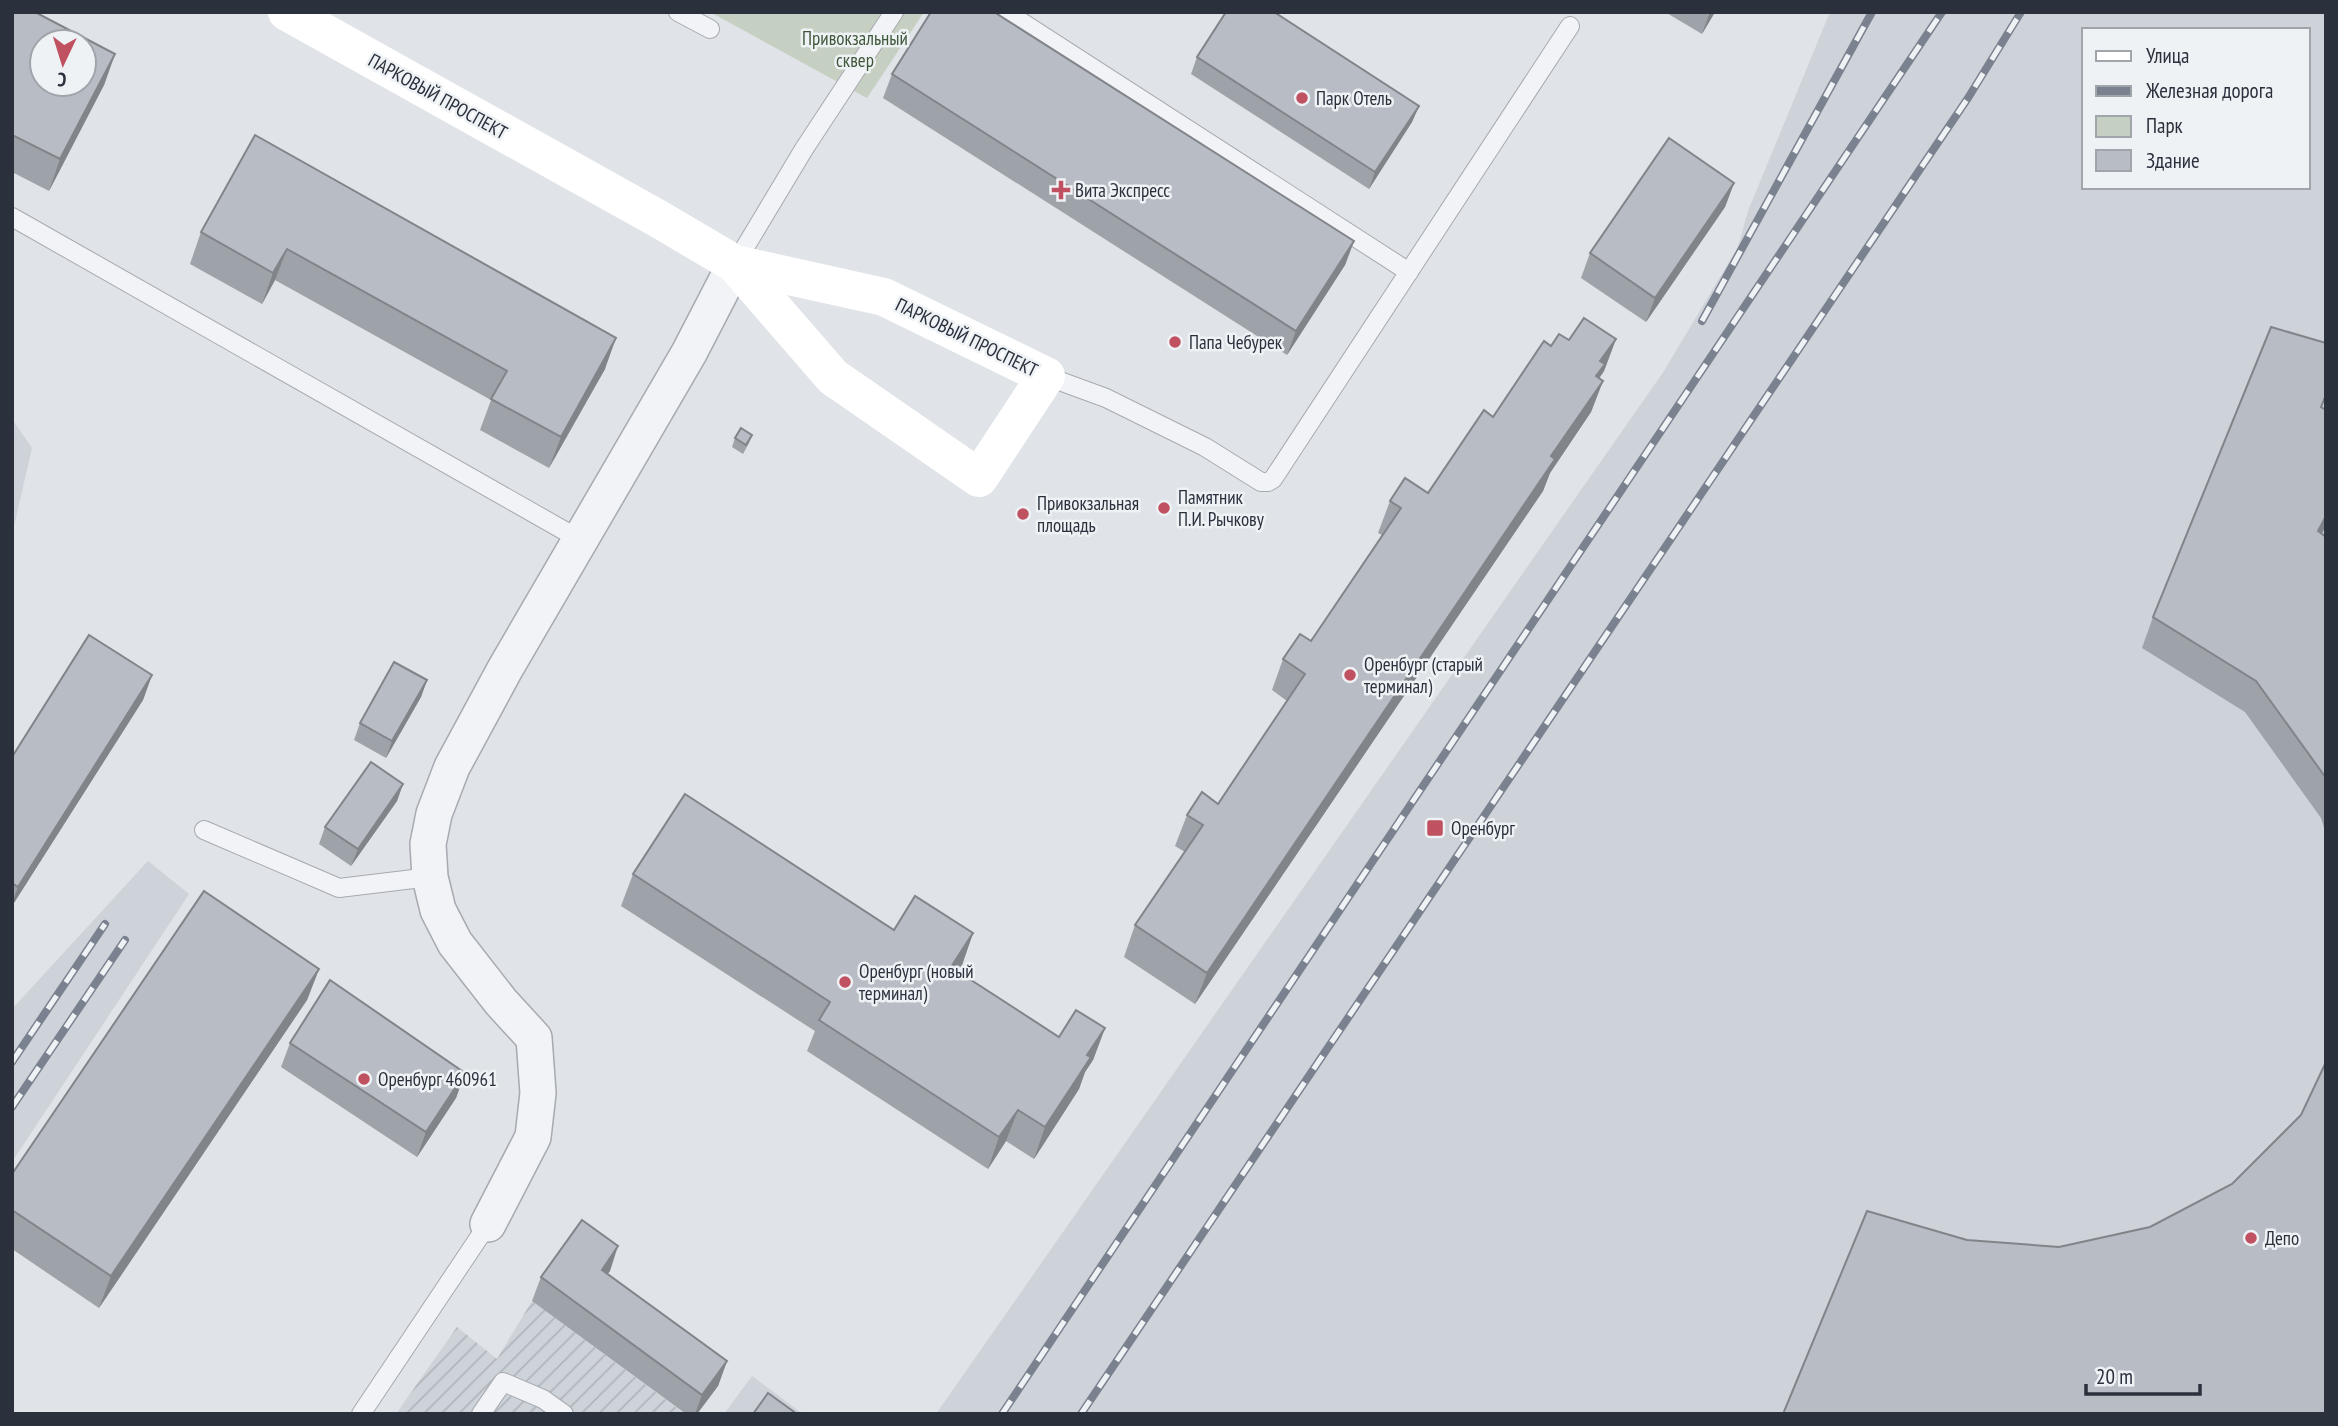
<svg xmlns="http://www.w3.org/2000/svg" width="2338" height="1426" font-family="'PT Sans Narrow',sans-serif">
	<style>
		.built { fill: #ced2d9; fill-rule: evenodd }
		.industrial { fill: url(#industrial-furrows) }
		.park { fill: #c5d0c2 }
		.lines { fill: none; stroke-linecap: round; stroke-linejoin: round }
		.service-casing { stroke: #a6aab1; stroke-width: 20 }
		.minor-casing { stroke: #a6aab1; stroke-width: 38 }
		.service { stroke: #f2f3f6; stroke-width: 18 }
		.minor { stroke: #f2f3f6; stroke-width: 35 }
		.secondary { stroke: #fff; stroke-width: 38 }
		.rail-casing { stroke: #7b828f; stroke-width: 8 }
		.rail { stroke: #eff2f5; stroke-width: 5; stroke-dasharray: 16; stroke-linecap: butt }
		.wall { fill: #9ea2a9 }
		.shaded-wall { fill: #818489 }
		.building { fill: #b8bcc4; stroke: #818489; stroke-width: 2; fill-rule: evenodd }
		.poi-dot { fill: #c05160; stroke: #eff2f5; stroke-width: 2.5 }
		.labels { text-anchor: middle; stroke-width: 5; stroke-linejoin: round; paint-order: stroke }
		.park-label { font-size: 19px; fill: #3e5739; stroke: #eff2f5 }
		.street-label { font-size: 19px; fill: #2a313d; stroke: #eff2f5 }
		.poi-label { font-size: 19px; fill: #2a313d; stroke: #eff2f5; text-anchor: start }
	</style>
	<defs>
		<pattern id="industrial-furrows" width="10" height="10" patternUnits="userSpaceOnUse" patternTransform="scale(1.75)"><rect width="10" height="10" fill="#ced2d9"/><path d="M-1 1l2-2M0 10L10 0M9 11l2-2" fill="none" stroke="#b1b5bb"/></pattern>
	</defs>
	<rect width="100%" height="100%" fill="#e0e3e7"/>
	<g class="built">
		<path d="M1830,12H2326V1414H936L1664,371L1738,247L1748,211ZM2084,30H2308V187H2084Z"/>
		<path d="M12,419L32,448L12,535Z"/>
		<path d="M148,861L189,894L12,1162V1009Z"/>
		<path d="M752,1376L803,1414H724Z"/>
	</g>
	<path class="industrial" d="M532,1301L685,1414H396L457,1327L497,1359Z"/>
	<path class="park" d="M710,12H924L867,98Z"/>
	<g class="lines">
		<g class="service-casing">
			<g id="service">
				<path d="M678,12L710,29"/>
				<path d="M1006,12L1409,272"/>
				<path d="M12,217L579,539"/>
				<path d="M735,264L804,149L894,12"/>
				<path d="M1046,376L1106,398L1205,447L1261,482H1268L1273,479L1570,26"/>
				<path d="M204,830L339,888L430,877"/>
				<path d="M361,1414L488,1224"/>
				<path d="M481,1414L503,1382L543,1399L564,1414"/>
			</g>
		</g>
		<g class="minor-casing">
			<path id="minor" d="M488,1224L533,1137L538,1093L534,1038L501,1002L455,943L438,910L430,877L428,844L434,814L452,767L505,669L689,353L735,264"/>
		</g>
		<use href="#service" class="service"/>
		<use href="#minor" class="minor"/>
		<path class="secondary" d="M287,12L657,218L735,264L833,377L979,478L1046,376L884,297L735,264"/>
		<g class="rail-casing">
			<g id="rail">
				<path d="M1702,321L1872,12"/>
				<path d="M12,1062L105,924"/>
				<path d="M12,1107L125,940"/>
				<path d="M1002,1414L1942,12"/>
				<path d="M1081,1414L1968,98L2021,12"/>
			</g>
		</g>
		<use href="#rail" class="rail"/>
	</g>
	<g class="wall">
		<path d="M12,12L115,54L104,85L49,191L12,172Z"/>
		<path d="M1665,12H1715L1702,34Z"/>
		<path d="M1197,57L1419,106L1412,122L1369,189L1191,74Z"/>
		<path d="M892,74L1354,241L1345,265L1287,355L883,98Z"/>
		<path d="M255,135L605,369L549,468L480,430L491,400L275,280L262,304L190,264L201,232Z"/>
		<path d="M1734,183L1725,207L1646,322L1581,278L1590,253Z"/>
		<path d="M1616,339L1604,371L1599,378L1603,381L1591,412L1550,473L1543,491L1195,1004L1124,957L1135,925L1185,852L1175,846L1187,815L1218,804L1287,701L1272,690L1283,659L1311,641L1382,535L1378,533L1390,501L1428,493L1493,417L1551,346L1569,340Z"/>
		<path d="M2321,407L2322,534L2326,537V834L2321,818L2245,712L2142,648L2153,617Z"/>
		<path d="M752,435L749,443L743,454L732,447L735,438Z"/>
		<path d="M152,675L143,700L12,906V757Z"/>
		<path d="M427,680L421,697L386,758L354,740L360,723Z"/>
		<path d="M403,784L397,801L351,866L319,844L325,827Z"/>
		<path d="M633,874L894,930L973,933L962,965L957,971L1059,1037L1105,1028L1093,1060L1085,1072L1079,1089L1034,1159L1006,1141L988,1169L807,1051L815,1031L621,906Z"/>
		<path d="M319,969L307,1000L99,1308L12,1249V1174Z"/>
		<path d="M290,1043L465,1073L456,1098L417,1157L281,1067Z"/>
		<path d="M610,1271L607,1274L727,1361L718,1386L697,1414H686L532,1301L541,1277Z"/>
	</g>
	<g class="shaded-wall">
		<path d="M1710,12H1715L1702,34Z"/>
		<path d="M115,54L104,85L49,191L60,159Z"/>
		<path d="M1419,106L1412,122L1369,189L1375,172Z"/>
		<path d="M1734,183L1725,207L1646,322L1655,298Z"/>
		<path d="M1354,241L1345,265L1287,355L1296,331Z"/>
		<path d="M287,249L275,280L262,304L273,273Z"/>
		<path d="M616,338L605,369L549,468L561,437Z"/>
		<path d="M1616,339L1604,371L1600,377L1594,394L1603,381L1591,412L1550,473L1543,491L1195,1004L1207,973L1600,361Z"/>
		<path d="M2326,516V526L2307,562L2318,531Z"/>
		<path d="M152,675L143,700L12,906V903L18,887Z"/>
		<path d="M427,680L421,697L386,758L392,741Z"/>
		<path d="M403,784L397,801L351,866L358,849Z"/>
		<path d="M973,933L962,965L940,998L951,967Z"/>
		<path d="M319,969L307,1000L99,1308L111,1276Z"/>
		<path d="M1105,1028L1093,1060L1085,1072L1079,1089L1034,1159L1045,1127L1087,1055Z"/>
		<path d="M465,1073L456,1098L417,1157L426,1132Z"/>
		<path d="M1018,1110L1006,1141L988,1169L999,1137Z"/>
		<path d="M618,1246L610,1271L593,1294L602,1270Z"/>
		<path d="M727,1361L718,1386L697,1414H695L702,1395Z"/>
	</g>
	<g class="building">
		<path d="M12,12H35L115,54L60,159L12,135ZM42,42H84V84H42Z"/>
		<path d="M931,12H994L1354,241L1296,331L892,74Z"/>
		<path d="M1226,12H1274L1419,106L1375,172L1197,57Z"/>
		<path d="M255,135L616,338L561,437L491,399L507,371L287,249L273,273L201,232Z"/>
		<path d="M1669,138L1734,183L1655,298L1590,253Z"/>
		<path d="M1584,318L1616,339L1600,361L1605,364L1596,376L1603,381L1551,456L1555,459L1207,973L1135,925L1203,825L1187,815L1202,792L1218,804L1305,674L1283,659L1300,634L1311,641L1401,508L1390,501L1405,478L1428,493L1484,410L1493,417L1544,341L1551,346L1559,334L1569,340Z"/>
		<path d="M2271,327L2326,343V395L2321,407L2326,410V516L2318,531L2326,537V778L2256,681L2153,617Z"/>
		<path d="M741,428L752,435L746,445L735,438Z"/>
		<path d="M89,635L152,675L18,887L12,883V757Z"/>
		<path d="M394,662L427,680L392,741L360,723Z"/>
		<path d="M371,762L403,784L358,849L325,827Z"/>
		<path d="M685,794L894,930L915,896L973,933L951,967L1059,1037L1076,1010L1105,1028L1087,1055L1091,1057L1045,1127L1018,1110L999,1137L819,1020L830,1002L633,874Z"/>
		<path d="M204,891L319,969L111,1276L12,1210V1174Z"/>
		<path d="M330,980L465,1073L426,1132L290,1043Z"/>
		<path d="M2326,1062V1414H1783L1867,1211L1967,1240L2059,1247L2150,1227L2232,1184L2301,1115Z"/>
		<path d="M582,1220L618,1246L602,1270L727,1361L702,1395L541,1277Z"/>
		<path d="M768,1393L797,1414H753Z"/>
	</g>
	<g class="poi-dot">
		<circle cx="1302" cy="98" r="7"/>
		<path d="M1057.5 179.5h7v7h7v7h-7v7h-7v-7h-7v-7h7z"/>
		<circle cx="1175" cy="342" r="7"/>
		<circle cx="1164" cy="508" r="7"/>
		<circle cx="1023" cy="514" r="7"/>
		<circle cx="1350" cy="675" r="7"/>
		<rect x="1426" y="819" width="18" height="18" rx="3.5"/>
		<circle cx="845" cy="982" r="7"/>
		<circle cx="364" cy="1079" r="7"/>
		<circle cx="2251" cy="1238" r="7"/>
	</g>
	<g class="labels">
		<g class="park-label">
			<text x="855" y="45">Привокзальный<tspan x="855" dy="22">сквер</tspan></text>
		</g>
		<g class="street-label">
			<text transform="translate(438 96) rotate(29)" y="7">ПАРКОВЫЙ ПРОСПЕКТ</text>
			<text transform="translate(967 337) rotate(26)" y="7">ПАРКОВЫЙ ПРОСПЕКТ</text>
		</g>
		<g class="poi-label">
			<text x="1316" y="105">Парк Отель</text>
			<text x="1075" y="197">Вита Экспресс</text>
			<text x="1189" y="349">Папа Чебурек</text>
			<text x="1178" y="504">Памятник<tspan x="1178" dy="22">П.И. Рычкову</tspan></text>
			<text x="1037" y="510">Привокзальная<tspan x="1037" dy="22">площадь</tspan></text>
			<text x="1364" y="671">Оренбург (старый<tspan x="1364" dy="22">терминал)</tspan></text>
			<text x="1451" y="835">Оренбург</text>
			<text x="859" y="978">Оренбург (новый<tspan x="859" dy="22">терминал)</tspan></text>
			<text x="378" y="1086">Оренбург 460961</text>
			<text x="2265" y="1245">Депо</text>
		</g>
	</g>
	<rect width="2338" height="1426" fill="none" stroke="#2a313d" stroke-width="28"/>
	<rect x="2082" y="28" width="228" height="161" fill="#eff2f5" stroke="#a0a5ab" stroke-width="2"/>
	<rect x="2096" y="51" width="35" height="10" fill="#ffffff" stroke="#a0a5ab" stroke-width="2"/>
	<text x="2146" y="63" font-size="21" fill="#2a313d">Улица</text>
	<rect x="2096" y="86" width="35" height="10" fill="#7b828f" stroke="#a0a5ab" stroke-width="2"/>
	<text x="2146" y="98" font-size="21" fill="#2a313d">Железная дорога</text>
	<rect x="2096" y="116" width="35" height="21" fill="#c5d0c2" stroke="#a0a5ab" stroke-width="2"/>
	<text x="2146" y="133" font-size="21" fill="#2a313d">Парк</text>
	<rect x="2096" y="150" width="35" height="21" fill="#b8bcc4" stroke="#a0a5ab" stroke-width="2"/>
	<text x="2146" y="168" font-size="21" fill="#2a313d">Здание</text>
	<g transform="translate(63 63) rotate(184)"><circle r="33" fill="#eff2f5" stroke="#a0a5ab" stroke-width="2"/>
	<path d="M0-5L12 26L0 18L-12 26Z" fill="#c05160"/>
	<text y="-10" font-size="19" font-weight="bold" text-anchor="middle" fill="#2a313d">С</text>
	</g>
	<path d="M2086 1384v10h114v-10" fill="none" stroke="#2a313d" stroke-width="3.5"/>
	<text x="2096" y="1384" font-size="21" fill="#2a313d" stroke="#eff2f5" stroke-width="5" paint-order="stroke">20 m</text>
</svg>
